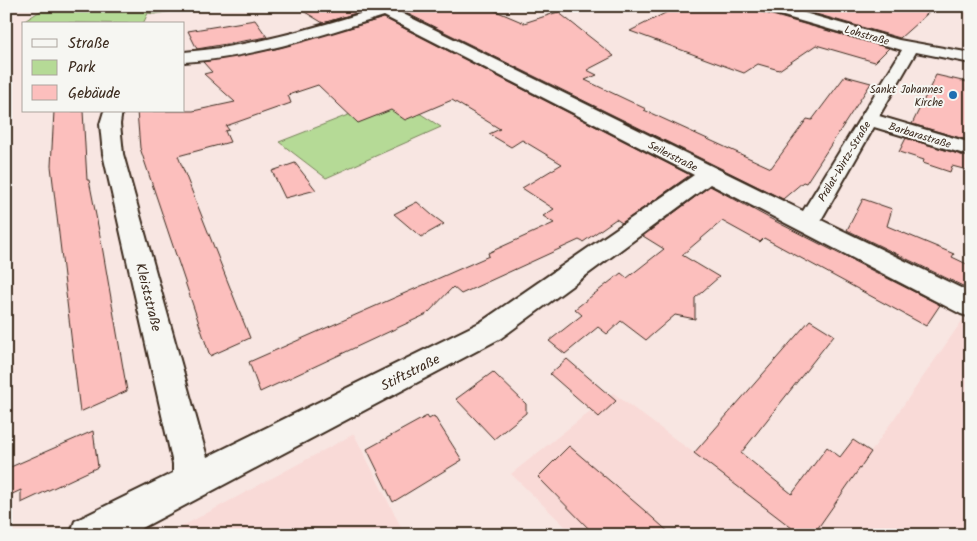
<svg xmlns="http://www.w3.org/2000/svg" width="977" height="541" font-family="Kalam,sans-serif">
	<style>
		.built { fill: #f9dad7 }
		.green { fill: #b5da96; stroke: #78825a }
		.building { fill: #fcbfbd; stroke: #3b2a1e }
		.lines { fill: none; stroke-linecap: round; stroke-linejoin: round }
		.minor-casing { stroke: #3b2a1e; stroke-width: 4 }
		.minor { fill: #f6f6f2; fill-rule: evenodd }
		.poi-dot { fill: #1f6fb2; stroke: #f6f6f2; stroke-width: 2 }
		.labels { text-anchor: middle; stroke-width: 4; stroke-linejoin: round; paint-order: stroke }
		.far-street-label { font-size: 11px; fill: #3b2a1e; stroke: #f6f6f2 }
		.far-poi-label { font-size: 11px; fill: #3b2a1e; stroke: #f6f6f2; text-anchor: end }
		.street-label { font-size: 14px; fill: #3b2a1e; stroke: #f6f6f2 }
	</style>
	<rect width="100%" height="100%" fill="#f8e6e2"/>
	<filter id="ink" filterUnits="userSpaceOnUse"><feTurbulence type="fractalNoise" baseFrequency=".02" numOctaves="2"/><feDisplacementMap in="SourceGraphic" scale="10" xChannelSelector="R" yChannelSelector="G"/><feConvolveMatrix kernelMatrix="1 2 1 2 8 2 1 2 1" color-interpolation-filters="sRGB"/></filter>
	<g filter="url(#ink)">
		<g class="built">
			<path d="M964,318L971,321V535H813Z"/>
			<path d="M613,393L694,453L801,535H574L511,474Z"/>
			<path d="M354,434L405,535H166Z"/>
		</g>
		<g class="green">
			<path d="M48,6H204L154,14L148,13L143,24L23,22Z"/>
			<path d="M394,97L441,127L326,178L279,142Z"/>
		</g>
		<g class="building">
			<path d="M295,6H367L369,9L323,23Z"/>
			<path d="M392,6H484L524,23L558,12L614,56L587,70L597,75L585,80L646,109L644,110L771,168L807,119L812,120L845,76L871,83L806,183L803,182L783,199Z"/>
			<path d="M679,6H755L758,11L889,48L875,62L816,45L779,70L758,64L744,73L630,31Z"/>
			<path d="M788,6H936L900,38Z"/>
			<path d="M384,18L690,175L622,223L616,219L583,242L579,240L461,294L453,287L427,314L260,392L249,362L489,256L488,253L554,223L543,216L554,209L522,188L562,164L522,140L511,147L489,134L500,129L452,100L405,120L391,110L358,123L318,85L288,95L291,103L226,126L229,130L225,131L230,142L178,156L250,338L210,356L140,148L137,111H193L235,102L204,74L212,72L203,62L275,49Z"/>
			<path d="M255,20L267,37L197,49L188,31Z"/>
			<path d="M936,75L971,83V141L912,124Z"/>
			<path d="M54,111H83L87,180H89L102,246L127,391L80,412L51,166Z"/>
			<path d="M906,138L971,158V171L952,166L950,172L923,163L924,160L899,152Z"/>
			<path d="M295,163L316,190L285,198L272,171Z"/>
			<path d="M710,186L769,218L940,305L926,326L764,238L760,242L722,221L682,255L719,277L695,298V319L675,315L646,340L621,321L607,334L598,327L565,354L549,341L582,315L575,309L621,273L627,278L664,249L643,236Z"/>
			<path d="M863,199L892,209L887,226L954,254L952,257L971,266V290L847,230Z"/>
			<path d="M417,202L432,215L444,224L421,237L394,214Z"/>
			<path d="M810,320L834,335L741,453L792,494L827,447L840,457L853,440L871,452L813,535H801L694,453Z"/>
			<path d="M567,359L616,401L599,417L550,374Z"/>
			<path d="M493,372L526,404V413L494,439L456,399Z"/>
			<path d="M427,416L429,419L434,416L462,460L393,502L367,449Z"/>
			<path d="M93,431L98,467L21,503V490L6,497V469Z"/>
			<path d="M569,446L645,511L672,535H595L538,477Z"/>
		</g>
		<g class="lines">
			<g class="minor-casing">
				<path id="minor" d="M369,6H387L803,211L902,50L759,9L757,6H780L899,40L971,53V63L916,52L879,116L971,143V156L874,127L821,220L971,293V317L961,314L710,184L501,338L129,535H70L75,521L173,473V464L103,154L100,124L104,111H122L120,124L123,154L207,457L481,322L694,175L384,16C318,36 253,58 184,62V52C250,47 310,29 373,10Z"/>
			</g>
			<use href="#minor" class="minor"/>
		</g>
	</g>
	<circle class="poi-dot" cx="953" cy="95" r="5"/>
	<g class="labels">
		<g class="far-street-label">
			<text transform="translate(867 35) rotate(16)" y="4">Lohstraße</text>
			<text transform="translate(920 135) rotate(17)" y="4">Barbarastraße</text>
			<text transform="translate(673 156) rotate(27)" y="4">Seilerstraße</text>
			<text transform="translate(844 161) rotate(-59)" y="4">Prälat-Wirtz-Straße</text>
		</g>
		<g class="far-poi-label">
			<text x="943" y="93">Sankt Johannes<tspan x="943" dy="13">Kirche</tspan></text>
		</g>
		<g class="street-label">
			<text transform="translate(149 297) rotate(76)" y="5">Kleiststraße</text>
			<text transform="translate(410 372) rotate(-27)" y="5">Stiftstraße</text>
		</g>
	</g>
	<rect width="977" height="541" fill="none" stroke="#f6f6f2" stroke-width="25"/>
	<rect x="12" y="12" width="952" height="516" fill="none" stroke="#3b2a1e" stroke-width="2" filter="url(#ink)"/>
	<rect x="22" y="22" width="162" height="90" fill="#f6f6f2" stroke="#aba49d"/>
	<rect x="32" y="39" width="25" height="8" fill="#f6f6f2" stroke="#aba49d"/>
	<text x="68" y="48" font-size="15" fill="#3b2a1e">Straße</text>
	<rect x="32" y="60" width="25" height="15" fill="#b5da96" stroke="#aba49d"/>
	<text x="68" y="72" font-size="15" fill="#3b2a1e">Park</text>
	<rect x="32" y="85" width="25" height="15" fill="#fcbfbd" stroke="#aba49d"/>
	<text x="68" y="98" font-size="15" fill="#3b2a1e">Gebäude</text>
</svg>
